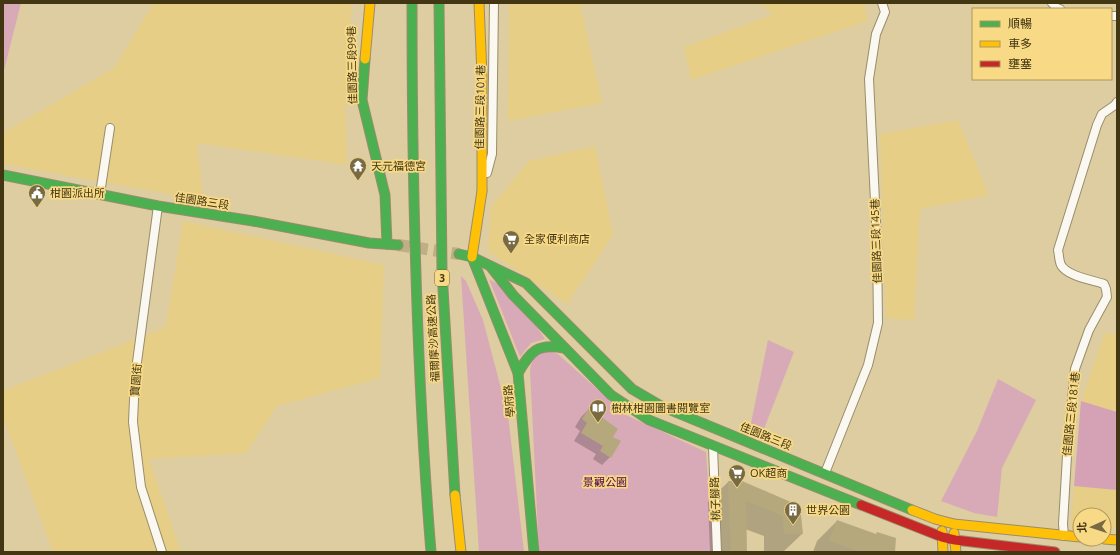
<svg xmlns="http://www.w3.org/2000/svg" width="1120" height="555" font-family="'Open Sans','Noto Sans TC',sans-serif">
	<style>
		.built { fill: #e6ce86 }
		.green { fill: #d8aab8 }
		.forest { fill: #d5a2b5 }
		.shadow { fill: #0003 }
		.building { fill: #b6a87d }
		.lines { fill: none; stroke-linecap: round; stroke-linejoin: round }
		.secondary-tunnel { stroke: #beaf84; stroke-width: 12; stroke-dasharray: 12 6; stroke-linecap: butt }
		.street-casing { stroke: #988d6c; stroke-width: 10 }
		.fast-casing { stroke: #988d6c; stroke-width: 11 }
		.slow-casing { stroke: #988d6c; stroke-width: 11 }
		.jam-casing { stroke: #988d6c; stroke-width: 11 }
		.street { stroke: #faf8f1; stroke-width: 8 }
		.fast { stroke: #4caf50; stroke-width: 9 }
		.slow { stroke: #ffc107; stroke-width: 9 }
		.jam { stroke: #c62828; stroke-width: 9 }
		.labels { text-anchor: middle; stroke-width: 3.5; stroke-linejoin: round; paint-order: stroke }
		.shield { fill: #f7d986; stroke: #786736; stroke-width: 1 }
		.shield-label { font-size: 10px; font-weight: bold; fill: #423613 }
		.street-label { font-size: 11px; fill: #423613; stroke: #f7d986 }
		.poi-label { font-size: 11px; fill: #423613; stroke: #f7d986; text-anchor: start }
		.park-label { font-size: 11px; fill: #4f054b; stroke: #f7d986 }
	</style>
	<rect width="100%" height="100%" fill="#ddcda0"/>
	<g class="built">
		<path d="M154,3H352L345,98L347,165L197,143L203,200L3,164V133L114,68Z"/>
		<path d="M509,3H580L602,103L508,121Z"/>
		<path d="M761,3H864L868,21L691,80L684,47L772,15Z"/>
		<path d="M958,120L989,195L920,209L914,320L886,318L880,134Z"/>
		<path d="M595,146L613,235L567,304L488,251L491,207L529,161Z"/>
		<path d="M183,221L384,265L380,378L277,406L246,453L149,459L181,552H53L3,417V391L166,327Z"/>
		<path d="M1105,333L1117,335V412L1081,401Z"/>
		<path d="M1074,486L1117,490V528H1104V515H1080V526H1071Z"/>
	</g>
	<g class="green">
		<path d="M3,3H21L3,74Z"/>
		<path d="M461,276L466,281L483,320L508,415L524,552H479Z"/>
		<path d="M489,279L516,295L545,339L531,343L520,357Z"/>
		<path d="M768,340L794,352L762,434L750,428Z"/>
		<path d="M550,351L558,354L626,415L706,452L713,552H539L530,370C533,356 536,354 550,351Z"/>
		<path d="M998,379L1036,400L1002,468L997,517L974,513L941,501L977,431Z"/>
	</g>
	<path class="forest" d="M1081,401L1117,412V490L1074,486Z"/>
	<g class="shadow">
		<path d="M589,409L612,437L610,457L602,465L593,459L596,454L574,441L580,431L575,427L581,417Z"/>
		<path d="M728,482L799,506L802,534L783,552H764V536L745,529L746,552H710L708,502Z"/>
		<path d="M837,521L894,552H813L817,541Z"/>
	</g>
	<g class="building">
		<path d="M589,408L618,429L613,437L621,441L611,458L600,451L603,446L581,433L587,423L582,419Z"/>
		<path d="M728,481H742L800,506L803,534H784L783,516L746,501L747,552H731Z"/>
		<path d="M837,520L876,534L877,532L896,538L895,552H861L829,541Z"/>
	</g>
	<g class="lines">
		<path class="secondary-tunnel" d="M398,245L459,254"/>
		<g class="street-casing">
			<g id="street">
				<path d="M1052,3L1057,8L1060,9"/>
				<path d="M1111,16H1117"/>
				<path d="M487,173L492,154L494,3"/>
				<path d="M100,194L110,128"/>
				<path d="M158,206L135,377L133,422L141,487L162,552"/>
				<path d="M713,447L717,552"/>
				<path d="M825,473L868,365L878,323L877,242L869,79L876,34L885,12L882,3"/>
				<path d="M1064,536L1063,524L1068,439L1075,369L1089,330L1107,297L1106,289L1104,284C1092,280 1067,276 1061,265C1059,261 1059,254 1058,250L1097,125L1102,114L1115,105L1117,102"/>
			</g>
		</g>
		<g class="fast-casing">
			<g id="fast">
				<path d="M412,3C412,186 416,369 431,552"/>
				<path d="M439,3L442,271L455,495"/>
				<path d="M365,59L362,100L385,195L387,244"/>
				<path d="M3,175L158,206L253,221L369,243L398,245"/>
				<path d="M459,254L472,257L526,283L632,389L661,406L912,510"/>
				<path d="M472,257L518,373L534,552"/>
				<path d="M491,267L513,295L611,395L649,420L861,505"/>
				<path d="M518,373C531,351 537,343 564,348"/>
			</g>
		</g>
		<g class="slow-casing">
			<g id="slow">
				<path d="M479,3L482,75V191"/>
				<path d="M365,59L370,3"/>
				<path d="M472,257L482,191"/>
				<path d="M455,495L461,552"/>
				<path d="M912,510L935,519L954,524L1080,537"/>
				<path d="M942,531L943,552"/>
				<path d="M954,533L956,552"/>
				<path d="M1104,539L1117,540"/>
			</g>
		</g>
		<g class="jam-casing">
			<path id="jam" d="M861,505L942,537L955,540L1055,552"/>
		</g>
		<use href="#street" class="street"/>
		<use href="#fast" class="fast"/>
		<use href="#slow" class="slow"/>
		<use href="#jam" class="jam"/>
	</g>
	<defs>
		<g id="temple-pin" transform="scale(0.9)"><path d="M0 17L-7.5 6A9.5 9.5 0 1 1 7.5 6Z" fill="#786b44" stroke="#f7d986"/><path d="M0-6L5-2H3V0L6.5 2.5H4V6H1.5V3h-3V6H-4V2.5H-6.5L-3 0V-2H-5Z" fill="#fff"/></g>
		<g id="civic-pin" transform="scale(0.9)"><path d="M0 17L-7.5 6A9.5 9.5 0 1 1 7.5 6Z" fill="#786b44" stroke="#f7d986"/><path d="M-.6-6.5H3V-4.5H.6V-3L4-1V1h2V6H-6V1h2V-1L-.6-3ZM-1.2 2.5V6h2.4V2.5Z" fill="#fff"/></g>
		<g id="supermarket-pin" transform="scale(0.9)"><path d="M0 17L-7.5 6A9.5 9.5 0 1 1 7.5 6Z" fill="#786b44" stroke="#f7d986"/><path d="M-6-5.5h2.5l.6 2H6L4.5 2H-2.5L-4.4-4H-6ZM-1.5 3.2a1.3 1.3 0 1 0 .1 0ZM3 3.2a1.3 1.3 0 1 0 .1 0Z" fill="#fff"/></g>
		<g id="library-pin" transform="scale(0.9)"><path d="M0 17L-7.5 6A9.5 9.5 0 1 1 7.5 6Z" fill="#786b44" stroke="#f7d986"/><path d="M-6-4Q-3-5.5-.7-3.5V5Q-3 3-6 4ZM6-4Q3-5.5 .7-3.5V5Q3 3 6 4Z" fill="#fff"/></g>
		<g id="building-pin" transform="scale(0.9)"><path d="M0 17L-7.5 6A9.5 9.5 0 1 1 7.5 6Z" fill="#786b44" stroke="#f7d986"/><path d="M-4-6H4V6H1V3H-1V6H-4ZM-2.5-4.3h1.7v1.8h-1.7ZM.8-4.3h1.7v1.8H.8ZM-2.5-1h1.7V.8h-1.7ZM.8-1h1.7V.8H.8Z" fill="#fff"/></g>
	</defs>
	<g fill-rule="evenodd">
		<use href="#temple-pin" x="358" y="166"/>
		<use href="#civic-pin" x="37" y="193"/>
		<use href="#supermarket-pin" x="511" y="239"/>
		<use href="#library-pin" x="598" y="408"/>
		<use href="#supermarket-pin" x="737" y="473"/>
		<use href="#building-pin" x="793" y="510"/>
	</g>
	<g class="labels">
		<rect class="shield" x="435" y="270" width="14" height="16" rx="3"/>
		<g class="shield-label">
			<text x="442" y="282">3</text>
		</g>
		<g class="street-label">
			<text transform="translate(352 65) rotate(-91)" y="4">佳園路三段99巷</text>
			<text transform="translate(480 107) rotate(-89)" y="4">佳園路三段101巷</text>
			<text transform="translate(202 201) rotate(9)" y="4">佳園路三段</text>
			<text transform="translate(876 241) rotate(-92)" y="4">佳園路三段145巷</text>
			<text transform="translate(433 338) rotate(-93)" y="4">福爾摩沙高速公路</text>
			<text transform="translate(136 380) rotate(-85)" y="4">寶園街</text>
			<text transform="translate(509 401) rotate(-95)" y="4">學府路</text>
			<text transform="translate(1071 414) rotate(-84)" y="4">佳園路三段181巷</text>
			<text transform="translate(766 436) rotate(22)" y="4">佳園路三段</text>
			<text transform="translate(715 499) rotate(-92)" y="4">桃子腳路</text>
		</g>
		<g class="poi-label">
			<text x="371" y="170">天元福德宮</text>
			<text x="50" y="197">柑園派出所</text>
			<text x="524" y="243">全家便利商店</text>
			<text x="611" y="412">樹林柑園圖書閱覽室</text>
			<text x="750" y="477">OK超商</text>
			<text x="806" y="514">世界公園</text>
		</g>
		<g class="park-label">
			<text x="605" y="486">景觀公園</text>
		</g>
	</g>
	<rect width="1120" height="555" fill="none" stroke="#423613" stroke-width="8"/>
	<rect x="972" y="8" width="140" height="72" fill="#f7d986" stroke="#af9858"/>
	<rect x="980" y="21" width="20" height="6" fill="#4caf50" stroke="#af9858"/>
	<text x="1008" y="28" font-size="12" fill="#423613">順暢</text>
	<rect x="980" y="41" width="20" height="6" fill="#ffc107" stroke="#af9858"/>
	<text x="1008" y="48" font-size="12" fill="#423613">車多</text>
	<rect x="980" y="61" width="20" height="6" fill="#c62828" stroke="#af9858"/>
	<text x="1008" y="68" font-size="12" fill="#423613">壅塞</text>
	<g transform="translate(1092 527) rotate(267)"><circle r="19" fill="#f7d986" stroke="#af9858"/>
	<path d="M0-3L7 15L0 10L-7 15Z" fill="#786b44"/>
	<text y="-6" font-size="11" font-weight="bold" text-anchor="middle" fill="#423613">北</text>
	</g>
</svg>
